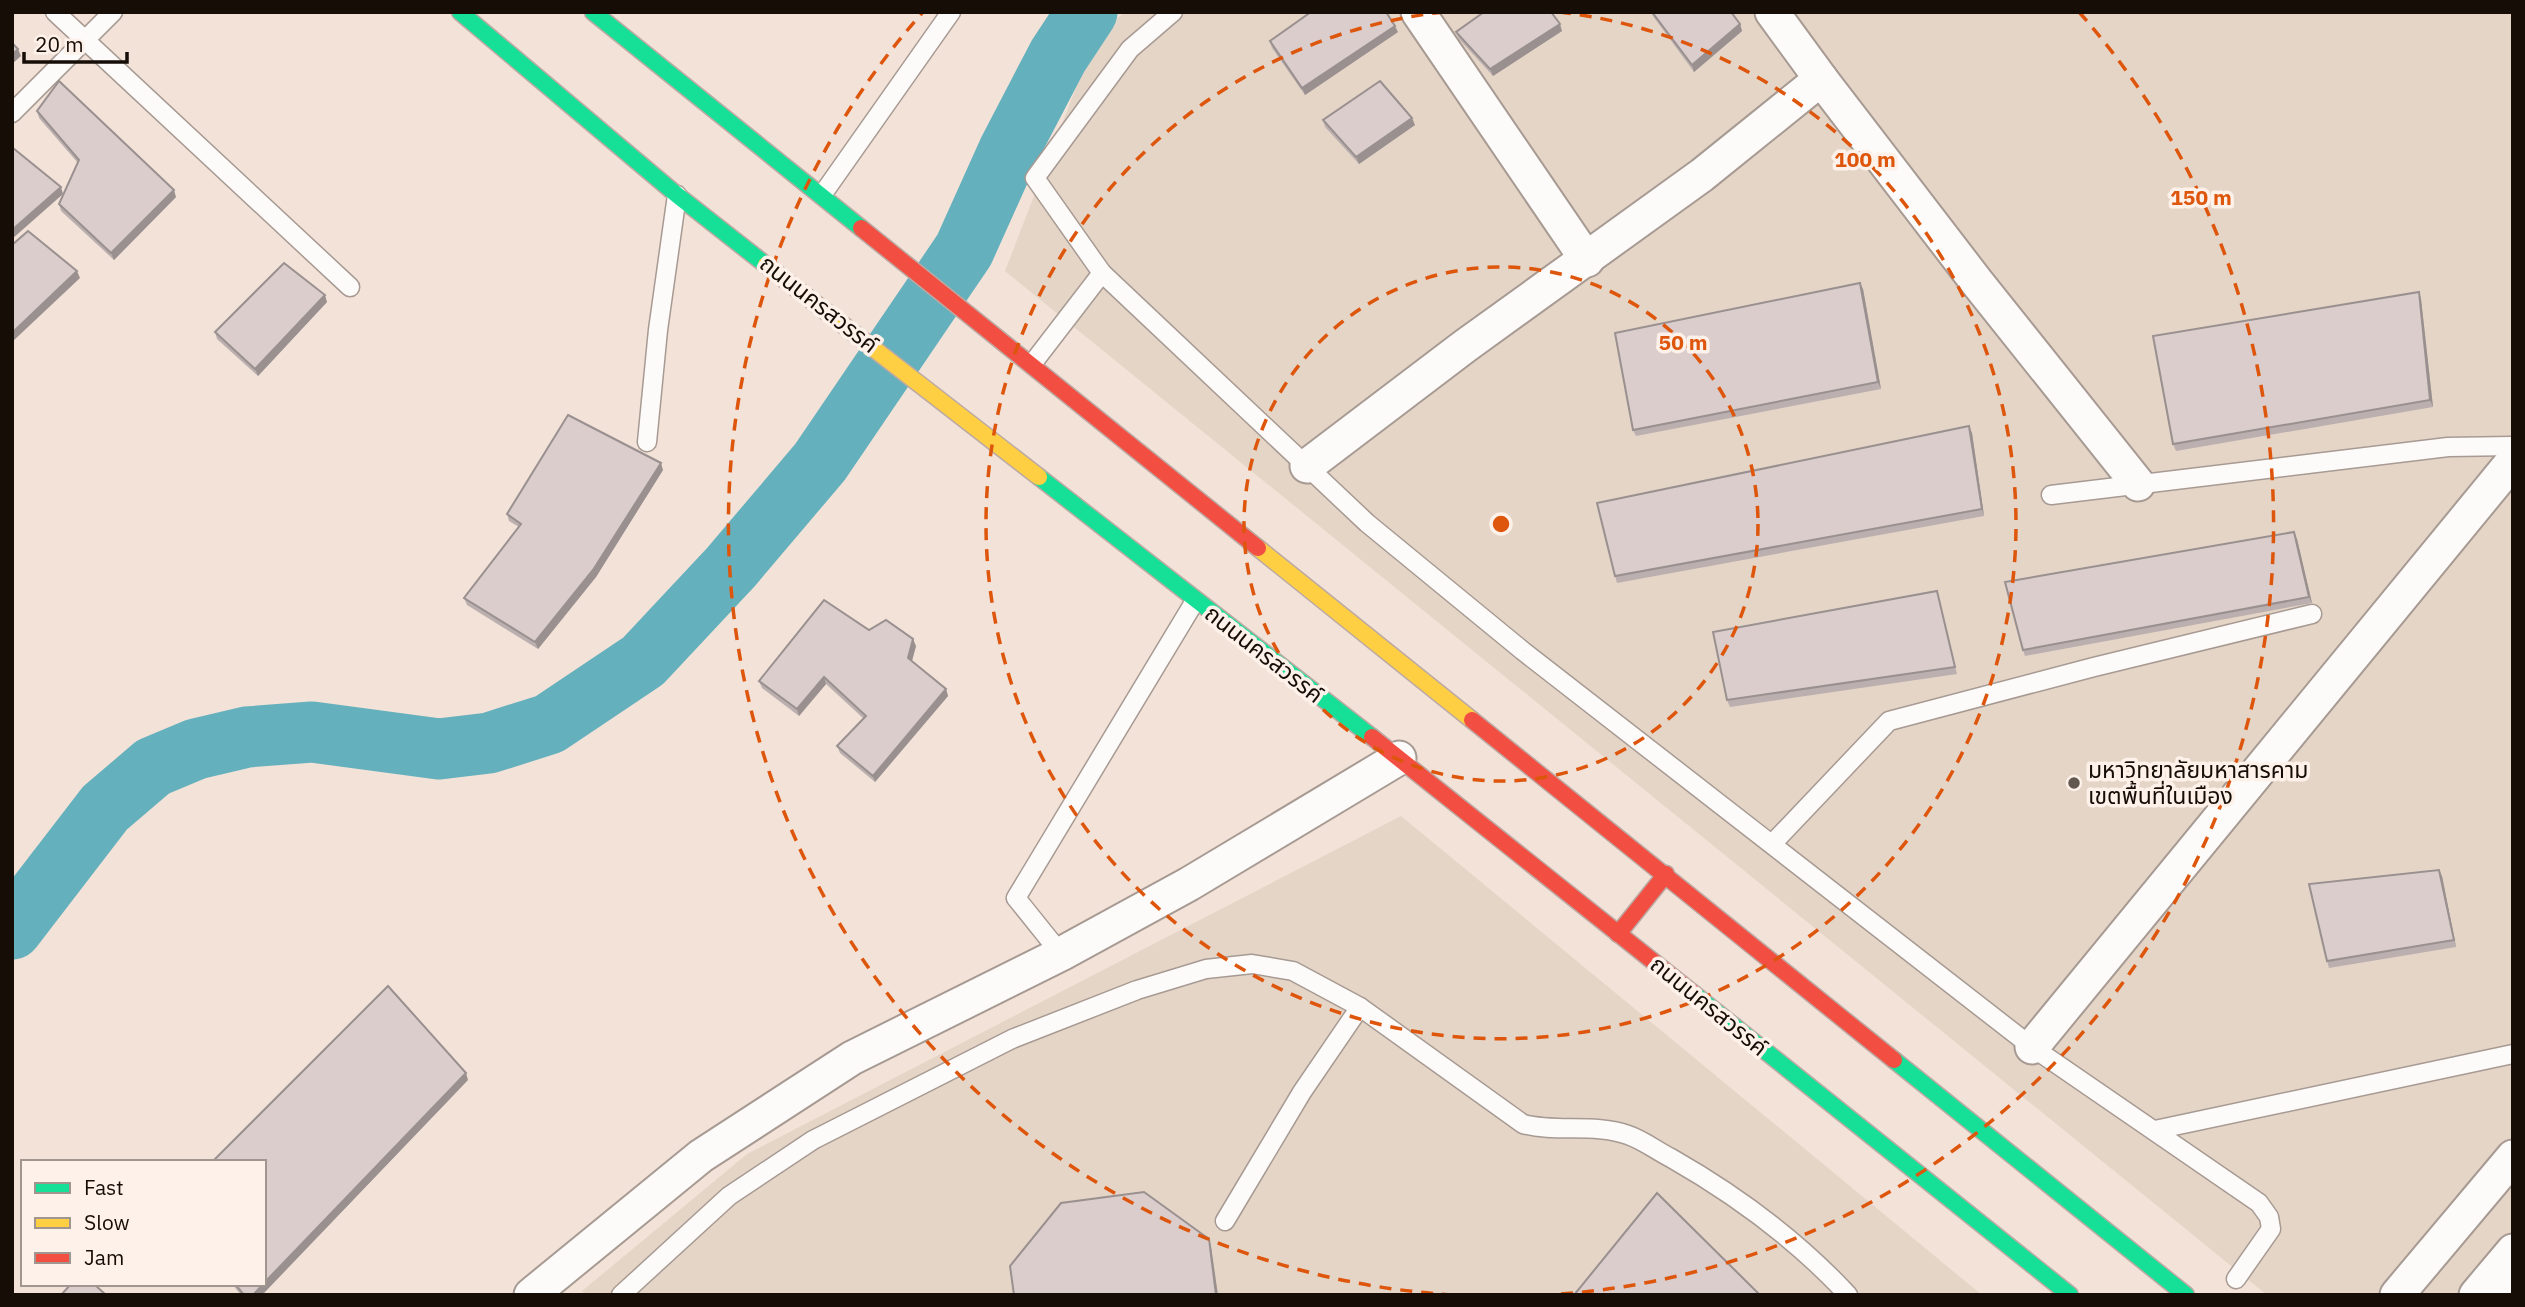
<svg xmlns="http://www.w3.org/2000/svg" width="2525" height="1307" font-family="'IBM Plex Sans','Noto Sans Thai',sans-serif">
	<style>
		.education { fill: #e5d5c7 }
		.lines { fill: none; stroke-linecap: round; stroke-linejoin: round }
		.river { stroke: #65b0bd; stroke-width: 61 }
		.lane-casing { stroke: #a79a93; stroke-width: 21 }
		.street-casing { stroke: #a79a93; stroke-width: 37 }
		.fast-casing { stroke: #bca9a3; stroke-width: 19 }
		.slow-casing { stroke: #bca9a3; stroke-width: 19 }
		.jam-casing { stroke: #bca9a3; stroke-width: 19 }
		.lane { stroke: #fdfbf9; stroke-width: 18 }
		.street { stroke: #fdfbf9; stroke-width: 33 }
		.fast { stroke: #16e098; stroke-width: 16 }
		.slow { stroke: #ffcf43; stroke-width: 16 }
		.jam { stroke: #f24e42; stroke-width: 16 }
		.wall { fill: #bbb0af }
		.shaded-wall { fill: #99908f }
		.building { fill: #dacdcc; stroke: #99908f; stroke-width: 2 }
		.ring { fill: none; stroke: #de550c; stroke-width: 3.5; stroke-dasharray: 12 9 }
		.poi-dot { fill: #635850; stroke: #fdf1e9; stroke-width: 2.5 }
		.labels { text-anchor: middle; stroke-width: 7; stroke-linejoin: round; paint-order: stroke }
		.street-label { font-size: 23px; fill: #160d07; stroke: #fdf1e9 }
		.poi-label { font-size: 23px; fill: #160d07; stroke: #fdf1e9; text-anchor: start }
		.centre { fill: #de550c; stroke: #fdf1e9; stroke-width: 3.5 }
		.ring-label { font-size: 21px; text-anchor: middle; font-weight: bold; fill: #de550c; stroke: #fdf1e9; stroke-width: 7; stroke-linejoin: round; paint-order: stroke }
	</style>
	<rect width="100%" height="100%" fill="#f2e2d8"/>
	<g class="education">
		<path d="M1125,12H2513V1295H2267L1005,271L1096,36Z"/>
		<path d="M1401,816L1982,1295H586L582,1291L747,1154Z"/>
	</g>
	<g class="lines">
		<path class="river" d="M12,929L105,808L153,767L196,749L247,737L312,732L439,749L489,743L549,724L643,661L731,567L820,462L964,250L1009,150L1058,56L1087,12"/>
		<g class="lane-casing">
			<g id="lane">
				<path d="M55,12L350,287"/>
				<path d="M12,113L113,12"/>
				<path d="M822,195L951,12"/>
				<path d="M1102,273L1367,523L1523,651L2032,1047L2259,1203L2269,1217L2271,1229L2236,1279"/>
				<path d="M1032,364L1102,273L1035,178L1130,49L1173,12"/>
				<path d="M647,442L658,330L677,195"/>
				<path d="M2051,495L2448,447L2513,446"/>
				<path d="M1772,844L1889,721L2094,667L2312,614"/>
				<path d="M1061,954L1016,898L1195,601"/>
				<path d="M2155,1130L2513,1054"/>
				<path d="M1225,1221L1302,1092L1360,1007"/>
				<path d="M621,1295L729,1196L813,1140L1012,1039L1137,990L1206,969L1252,964L1293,971L1360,1007L1523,1124C1557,1133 1594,1123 1628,1135C1643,1140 1657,1151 1671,1158C1736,1195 1797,1240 1848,1295"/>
				<path d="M2502,1295L2503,1266"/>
			</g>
		</g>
		<g class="street-casing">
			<g id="street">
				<path d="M1418,12L1587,260"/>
				<path d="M1821,79L1976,281L2138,484"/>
				<path d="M1307,466L1465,346L1702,175L1821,79L1772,12"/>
				<path d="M2032,1047L2513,461"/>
				<path d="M531,1295L701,1156L852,1058L1061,954L1189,884L1399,758"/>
				<path d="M2397,1295L2513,1157"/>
				<path d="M2476,1295L2513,1251"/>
			</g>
		</g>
		<g class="fast-casing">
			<g id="fast">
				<path d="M460,12L677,195L766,265"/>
				<path d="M593,12L861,228"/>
				<path d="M1039,477L1372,737"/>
				<path d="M1694,994L2070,1295"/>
				<path d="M1894,1060L2186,1295"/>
			</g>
		</g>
		<g class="slow-casing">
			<g id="slow">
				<path d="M766,265L1039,477"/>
				<path d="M1258,548L1472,720"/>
			</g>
		</g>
		<g class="jam-casing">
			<g id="jam">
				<path d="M861,228L1258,548"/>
				<path d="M1472,720L1894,1060"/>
				<path d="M1372,737L1694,994"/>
				<path d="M1618,934L1666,874"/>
			</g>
		</g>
		<use href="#lane" class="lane"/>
		<use href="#street" class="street"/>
		<use href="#fast" class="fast"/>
		<use href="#slow" class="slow"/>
		<use href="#jam" class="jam"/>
	</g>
	<g class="wall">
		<path d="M1651,12H1731L1740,24L1742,31L1694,72L1653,16Z"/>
		<path d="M1562,31L1493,76L1459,39L1456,32Z"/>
		<path d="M1398,32L1305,95L1272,48L1270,41Z"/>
		<path d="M37,111L176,197L114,260L61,211L59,204L78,163L39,118Z"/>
		<path d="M1323,120L1415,125L1359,164L1325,127Z"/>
		<path d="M1863,289L1881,389L1636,436L1633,430Z"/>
		<path d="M2419,292L2421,299L2433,407L2176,451L2173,444Z"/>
		<path d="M327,302L258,376L217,339L215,332Z"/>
		<path d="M1972,433L1984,516L1617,583L1615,576Z"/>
		<path d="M663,470L596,577L538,649L467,605L464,598L519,527L509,521L507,514Z"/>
		<path d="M2297,539L2312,603L2025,656L2023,650Z"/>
		<path d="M1939,598L1957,674L1730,707L1727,700Z"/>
		<path d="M916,646L912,661L946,689L948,696L875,782L840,753L837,746L864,719L826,684L799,716L762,688L759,681Z"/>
		<path d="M2442,876L2456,947L2329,968L2327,961Z"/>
		<path d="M468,1080L262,1295H241L232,1284H264Z"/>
	</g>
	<g class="shaded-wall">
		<path d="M1560,24L1562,31L1493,76L1490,69Z"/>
		<path d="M1740,24L1742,31L1694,72L1692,65Z"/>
		<path d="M1395,26L1398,32L1305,95L1302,88Z"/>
		<path d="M18,49L21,56L12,64V55Z"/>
		<path d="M1412,118L1415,125L1359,164L1356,157Z"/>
		<path d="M61,187L63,194L12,239V230Z"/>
		<path d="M174,190L176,197L114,260L111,253Z"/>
		<path d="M77,271L80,278L12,342V333Z"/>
		<path d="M1860,283L1863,289L1881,389L1878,382Z"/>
		<path d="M2419,292L2421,299L2433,407L2430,400Z"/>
		<path d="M325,295L327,302L258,376L255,369Z"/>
		<path d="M1969,426L1972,433L1984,516L1982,509Z"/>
		<path d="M661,463L663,470L596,577L538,649L535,642Z"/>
		<path d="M2294,532L2297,539L2312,603L2309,597Z"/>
		<path d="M913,639L916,646L911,664L908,658Z"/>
		<path d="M824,677L826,684L799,716L797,709Z"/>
		<path d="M946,689L948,696L875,782L873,776Z"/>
		<path d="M2439,870L2442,876L2456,947L2454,940Z"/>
		<path d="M466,1073L468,1080L262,1295H253L263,1284H264V1283Z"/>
		<path d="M1209,1239L1211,1246L1218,1295H1216Z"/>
	</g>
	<g class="building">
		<path d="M1311,12H1386L1395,26L1302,88L1270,41Z"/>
		<path d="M1484,12H1551L1560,24L1490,69L1456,32Z"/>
		<path d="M1652,12H1731L1740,24L1692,65Z"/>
		<path d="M12,43L18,49L12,55Z"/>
		<path d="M59,81L174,190L111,253L59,204L79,160L37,111Z"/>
		<path d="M1380,81L1412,118L1356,157L1323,120Z"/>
		<path d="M13,148L61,187L12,230V148Z"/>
		<path d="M28,231L77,271L12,333V245Z"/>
		<path d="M284,263L325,295L255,369L215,332Z"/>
		<path d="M1860,283L1878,382L1633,430L1615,333Z"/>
		<path d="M2419,292L2430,400L2173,444L2153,336Z"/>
		<path d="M568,415L661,463L593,570L535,642L464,598L521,524L507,514Z"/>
		<path d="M1969,426L1982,509L1615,576L1597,503Z"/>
		<path d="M2294,532L2309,597L2023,650L2005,582Z"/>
		<path d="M1937,591L1955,667L1727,700L1713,632Z"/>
		<path d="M824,600L869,630L886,620L913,639L908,658L946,689L873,776L837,746L866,716L824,677L797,709L759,681Z"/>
		<path d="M2439,870L2454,940L2327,961L2309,884Z"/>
		<path d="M388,986L466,1073L264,1283V1162H212Z"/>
		<path d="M1144,1192L1209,1239L1216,1295H1014L1010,1266L1061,1203Z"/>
		<path d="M1657,1193L1760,1295H1574Z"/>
		<path d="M71,1284H94L106,1295H61Z"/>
		<path d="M235,1284H263L253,1295H244Z"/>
	</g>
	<g class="ring">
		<circle cx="1501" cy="524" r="257"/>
		<path d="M1559 12A515 515 0 1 1 1443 12"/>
		<path d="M1454 1295A772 772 0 0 1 923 12M2079 12A772 772 0 0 1 1548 1295"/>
	</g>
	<circle class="poi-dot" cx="2074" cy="783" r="7"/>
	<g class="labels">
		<g class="street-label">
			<text transform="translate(819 304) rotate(38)" y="8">ถนนนครสวรรค์</text>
			<text transform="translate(1264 654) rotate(38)" y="8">ถนนนครสวรรค์</text>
			<text transform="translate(1709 1006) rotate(39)" y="8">ถนนนครสวรรค์</text>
		</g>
		<g class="poi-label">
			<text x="2088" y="778">มหาวิทยาลัยมหาสารคาม<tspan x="2088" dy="26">เขตพื้นที่ในเมือง</tspan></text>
		</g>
	</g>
	<circle cx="1501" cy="524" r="10" class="centre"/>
	<g class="ring-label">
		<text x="1865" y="167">100 m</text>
		<text x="2201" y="205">150 m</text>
		<text x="1683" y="350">50 m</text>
	</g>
	<rect width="2525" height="1307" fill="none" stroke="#160d07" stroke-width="28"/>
	<rect x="21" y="1160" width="245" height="126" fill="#fdf1e9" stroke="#a1968f" stroke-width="2"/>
	<rect x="35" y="1183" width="35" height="10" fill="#16e098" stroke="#a1968f" stroke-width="2"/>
	<text x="84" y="1195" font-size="21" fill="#160d07">Fast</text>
	<rect x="35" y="1218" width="35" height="10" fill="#ffcf43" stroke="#a1968f" stroke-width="2"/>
	<text x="84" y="1230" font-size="21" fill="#160d07">Slow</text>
	<rect x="35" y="1253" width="35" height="10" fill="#f24e42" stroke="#a1968f" stroke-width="2"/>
	<text x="84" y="1265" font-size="21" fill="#160d07">Jam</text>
	<path d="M24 52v10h103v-10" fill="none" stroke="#160d07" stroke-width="3.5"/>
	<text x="35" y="52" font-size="21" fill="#160d07" stroke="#fdf1e9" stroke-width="5" paint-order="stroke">20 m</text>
</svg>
